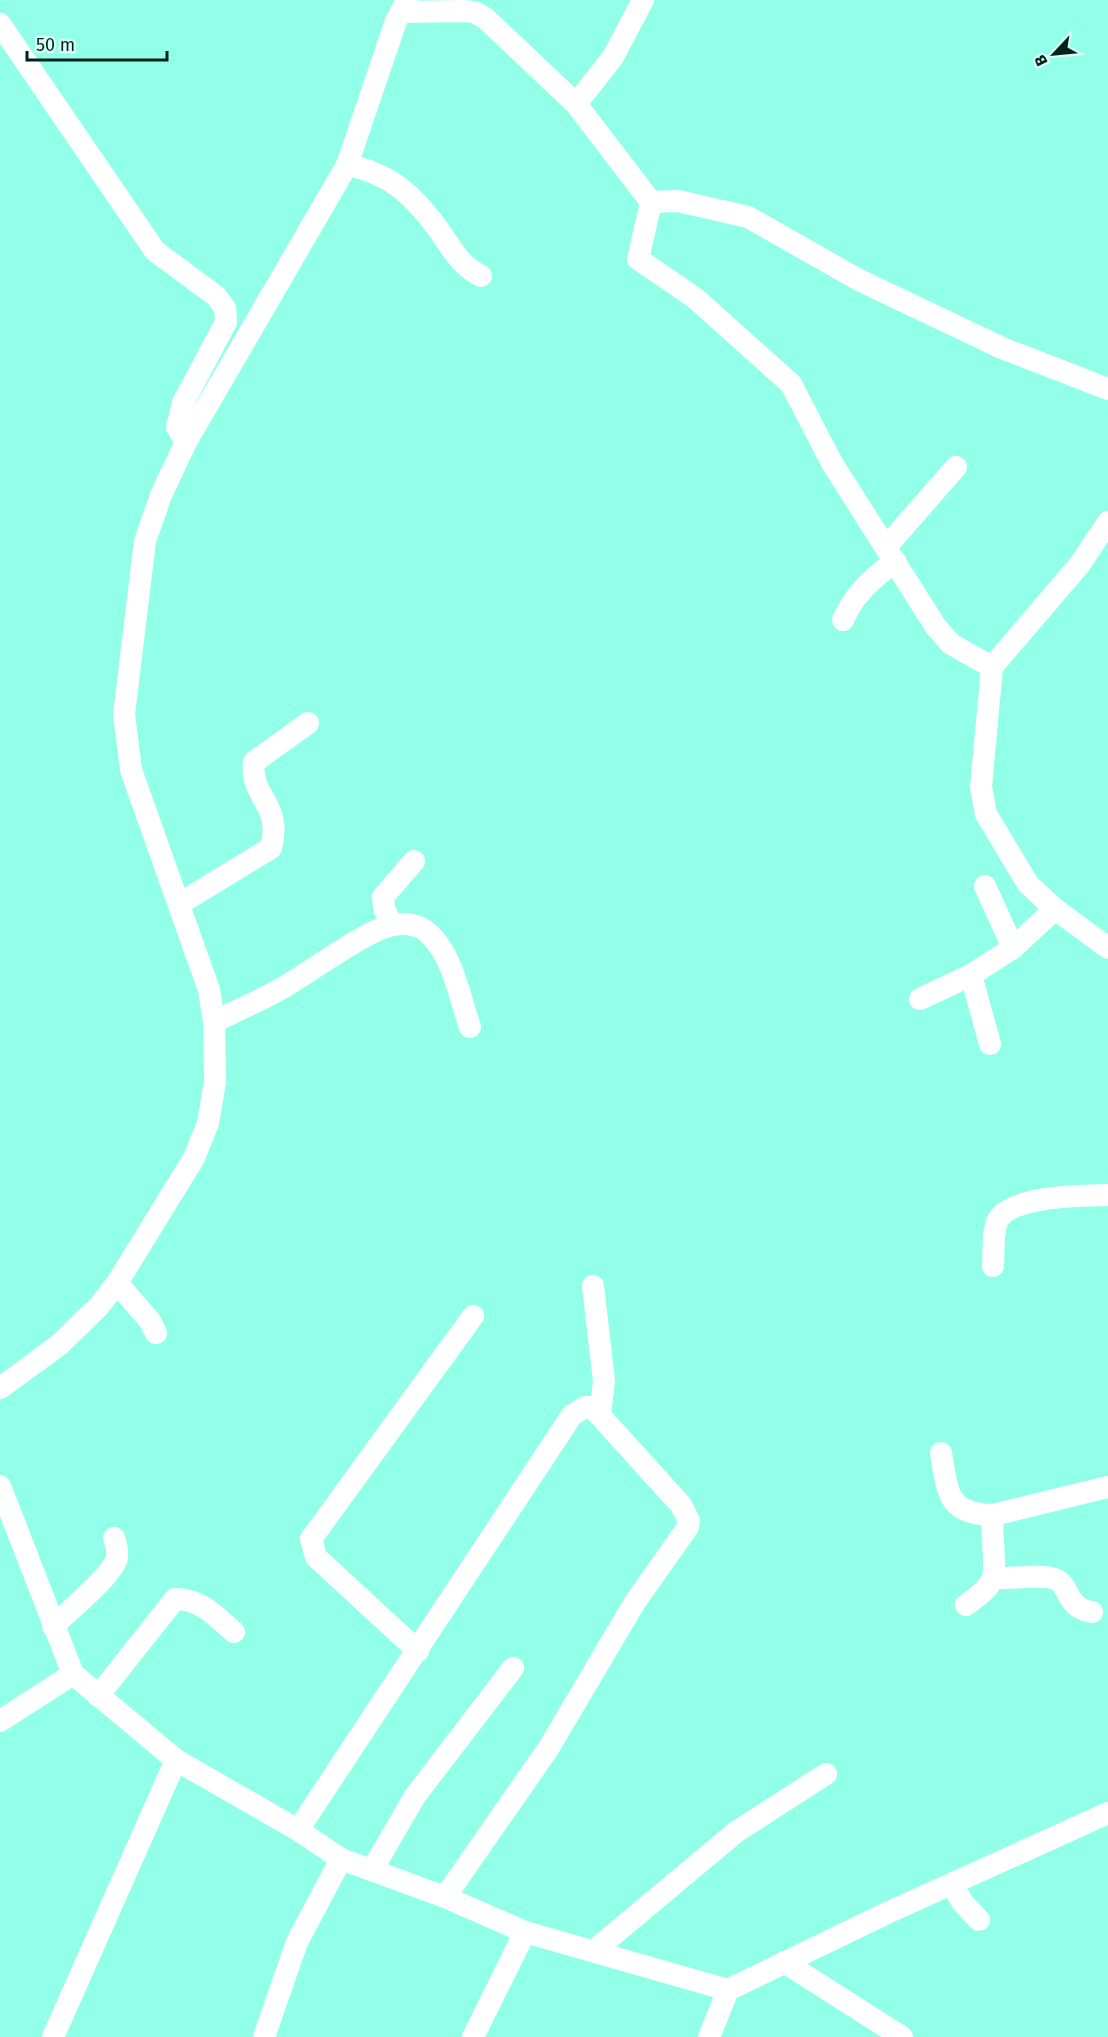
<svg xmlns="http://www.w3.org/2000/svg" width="1108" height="2037" font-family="'Fira Sans',sans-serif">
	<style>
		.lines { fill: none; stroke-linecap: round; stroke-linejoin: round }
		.minor { stroke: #fff; stroke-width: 22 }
	</style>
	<rect width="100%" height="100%" fill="#92ffe9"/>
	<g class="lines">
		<g class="minor">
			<path d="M401,12L463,11L474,12L485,18L576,104L651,202L638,259L695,298L791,384L832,463L936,627L951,644L992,667"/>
			<path d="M0,24L155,251L216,296L225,308L226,322L183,403L177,427L186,442"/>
			<path d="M576,104L613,57L643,0"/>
			<path d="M347,165C390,173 413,195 438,229C452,248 460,266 481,276"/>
			<path d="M651,202L678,201L748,217L859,280L1002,348L1108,389"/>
			<path d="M1108,522L1080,564L992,667L981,787L986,814L1028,884L1055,909L1108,948"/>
			<path d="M886,547L956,467"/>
			<path d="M843,620C854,594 872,579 895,561"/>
			<path d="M985,886L1013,948"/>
			<path d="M179,904L271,848C283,803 249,797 254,762L308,723"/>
			<path d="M392,925L384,908L383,897L414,861"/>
			<path d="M971,975L990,1044"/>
			<path d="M920,999L971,975L1013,948L1055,909"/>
			<path d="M214,1022C237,1010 262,1000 284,987C312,971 363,932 392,925C401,923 415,924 423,929C452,949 459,996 470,1027"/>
			<path d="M993,1266C994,1253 992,1231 998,1220C1012,1195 1082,1196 1108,1195"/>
			<path d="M117,1283L150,1321L156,1333"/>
			<path d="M593,1286L604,1381L600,1413"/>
			<path d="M0,1388L59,1345L99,1306L117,1283L194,1158L208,1123L215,1082L214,1022L209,990L131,770L124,714L145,541L161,495L186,442L347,165L396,21L407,0"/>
			<path d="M941,1453C948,1493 947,1514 993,1515L1108,1487"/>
			<path d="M0,1486L73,1674L176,1760L298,1830L341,1859L445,1897L525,1932L728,1990"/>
			<path d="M993,1578C1010,1579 1041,1574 1055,1579C1071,1585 1064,1607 1092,1612"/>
			<path d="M966,1605C975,1598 990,1589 993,1577C997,1563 990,1533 993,1515"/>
			<path d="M53,1626C68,1612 108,1579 116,1561C119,1553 116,1545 114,1538"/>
			<path d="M418,1651L316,1557L311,1539L473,1316"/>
			<path d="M98,1696L175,1599C201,1599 215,1616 234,1632"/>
			<path d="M0,1721L73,1674"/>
			<path d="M298,1830L572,1415L585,1407H592L681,1505L689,1521L688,1527L635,1602L548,1749L445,1897"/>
			<path d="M372,1870L415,1796L513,1668"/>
			<path d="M952,1885L963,1903L979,1920"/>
			<path d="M595,1950L736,1832L826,1774"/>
			<path d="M784,1962L902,2037"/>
			<path d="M53,2037L176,1760"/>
			<path d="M264,2037L297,1942L341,1859"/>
			<path d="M473,2037L525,1932"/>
			<path d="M709,2037L728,1990L887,1913L1108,1813"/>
		</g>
	</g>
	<g transform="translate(1054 54) rotate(244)" stroke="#d7fef5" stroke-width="4.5" paint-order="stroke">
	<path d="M0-4.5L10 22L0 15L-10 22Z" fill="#00211c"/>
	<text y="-9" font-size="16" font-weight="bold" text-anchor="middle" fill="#00211c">B</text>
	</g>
	<path d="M27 51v9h140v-9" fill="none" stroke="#00211c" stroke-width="3"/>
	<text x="36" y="51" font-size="18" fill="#00211c" stroke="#d7fef5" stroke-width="4.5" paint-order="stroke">50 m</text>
</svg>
